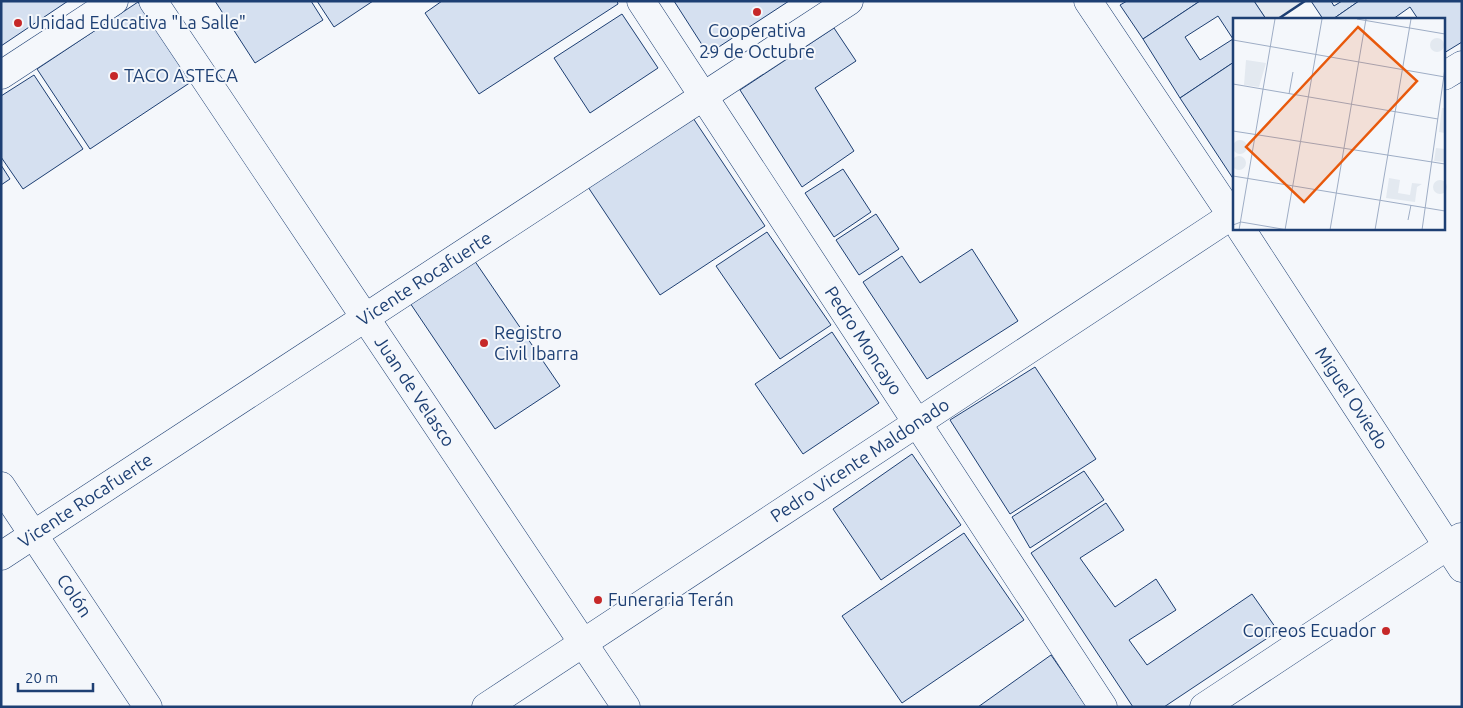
<svg xmlns="http://www.w3.org/2000/svg" width="1463" height="708" font-family="Ubuntu,sans-serif">
	<style>
		.green { fill: #e3e9f0; stroke: #687fa3 }
		.building { fill: #d5e0f0; stroke: #1d3f73; fill-rule: evenodd }
		.lines { fill: none; stroke-linecap: round; stroke-linejoin: round }
		.minor-casing { stroke: #1d3f73; stroke-width: 29 }
		.minor { stroke: #f4f7fb; stroke-width: 28 }
		.wall { stroke: #1d3f73; stroke-width: 2.5 }
		.poi-dot { fill: #c62828; stroke: #f4f7fb; stroke-width: 2 }
		.labels { text-anchor: middle; stroke-width: 4; stroke-linejoin: round; paint-order: stroke }
		.poi-label { font-size: 18px; fill: #1d3f73; stroke: #f4f7fb; text-anchor: start }
		.street-label { font-size: 18px; fill: #1d3f73; stroke: #f4f7fb }
		.inset-road { fill: none; stroke: #9eadc5; stroke-width: 1 }
		.view { fill: #e8590c; fill-opacity: 0.15; stroke: #e8590c; stroke-width: 2.5 }
		.inset-edge { fill: none; stroke: #1d3f73; stroke-width: 2.5 }
	</style>
	<rect width="100%" height="100%" fill="#f4f7fb"/>
	<path class="green" d="M1254,1H1305L1278,19H1266Z"/>
	<g class="building">
		<path d="M1,1H68L1,46Z"/>
		<path d="M215,1H311L323,20L255,63Z"/>
		<path d="M317,1H373L334,27Z"/>
		<path d="M442,1H617L618,4L479,94L425,13Z"/>
		<path d="M674,1H789L708,54Z"/>
		<path d="M1127,1H1200L1143,39L1120,5Z"/>
		<path d="M1200,1H1254L1266,19H1234V62L1180,98L1143,39ZM1218,16L1233,39L1200,60L1185,37Z"/>
		<path d="M1311,1H1331L1334,6L1342,1H1359L1333,19H1323Z"/>
		<path d="M1359,1H1462V42L1444,53V19H1418L1410,7L1393,19H1333Z"/>
		<path d="M138,2L191,82L90,149L37,69Z"/>
		<path d="M622,14L658,68L590,113L554,58Z"/>
		<path d="M834,28L856,61L815,88L854,151L802,187L740,90Z"/>
		<path d="M1234,62V180L1180,98Z"/>
		<path d="M34,75L83,149L23,189L1,157V96Z"/>
		<path d="M693,118L765,226L660,295L588,187Z"/>
		<path d="M1,165L10,179L1,185Z"/>
		<path d="M843,169L871,212L834,237L805,193Z"/>
		<path d="M876,214L899,249L859,275L836,240Z"/>
		<path d="M767,232L831,325L780,359L716,266Z"/>
		<path d="M972,249L1018,321L927,379L863,282L902,256L920,283Z"/>
		<path d="M472,257L560,386L495,429L408,300Z"/>
		<path d="M832,332L879,403L803,454L755,384Z"/>
		<path d="M1035,367L1096,459L1010,514L950,420Z"/>
		<path d="M912,454L961,525L881,580L833,509Z"/>
		<path d="M1084,471L1104,500L1030,548L1012,517Z"/>
		<path d="M1106,503L1124,530L1080,558L1115,607L1156,579L1176,610L1129,640L1147,665L1252,594L1278,631L1164,707H1133L1031,553Z"/>
		<path d="M964,533L1024,620L902,703L842,616Z"/>
		<path d="M1051,655L1087,707H978Z"/>
	</g>
	<g class="lines">
		<g class="minor-casing">
			<g id="minor">
				<path id="s1" d="M153,1L626,707"/>
				<path id="s2" d="M641,1L1103,707"/>
				<path d="M1088,1L1234,219"/>
				<path d="M1,75L114,1"/>
				<path d="M1444,76L1462,65"/>
				<path id="s3" d="M1241,229L1462,568"/>
				<path id="s4" d="M1,486L148,707"/>
				<path id="s5" d="M1,556L849,1"/>
				<path id="s6" d="M486,707L1234,214"/>
				<path d="M1204,707L1461,537"/>
			</g>
		</g>
		<use href="#minor" class="minor"/>
		<path class="wall" d="M1278,19L1305,1"/>
	</g>
	<g class="poi-dot">
		<circle cx="757" cy="12" r="5"/>
		<circle cx="18" cy="23" r="5"/>
		<circle cx="114" cy="76" r="5"/>
		<circle cx="484" cy="343" r="5"/>
		<circle cx="598" cy="600" r="5"/>
		<circle cx="1386" cy="631" r="5"/>
	</g>
	<g class="labels">
		<g class="poi-label">
			<text x="28" y="29">Unidad Educativa "La Salle"</text>
			<text x="757" y="37" text-anchor="middle">Cooperativa<tspan x="757" dy="21">29 de Octubre</tspan></text>
			<text x="124" y="82">TACO ASTECA</text>
			<text x="494" y="339">Registro<tspan x="494" dy="21">Civil Ibarra</tspan></text>
			<text x="608" y="606">Funeraria Terán</text>
			<text x="1376" y="637" text-anchor="end">Correos Ecuador</text>
		</g>
		<g class="street-label">
			<text dy="6" stroke="none"><textPath href="#s5" startOffset="506">Vicente Rocafuerte</textPath></text>
			<text dy="6" stroke="none"><textPath href="#s2" startOffset="406">Pedro Moncayo</textPath></text>
			<text dy="6" stroke="none"><textPath href="#s1" startOffset="470">Juan de Velasco</textPath></text>
			<text dy="6" stroke="none"><textPath href="#s3" startOffset="202">Miguel Oviedo</textPath></text>
			<text dy="6" stroke="none"><textPath href="#s6" startOffset="448">Pedro Vicente Maldonado</textPath></text>
			<text dy="6" stroke="none"><textPath href="#s5" startOffset="101">Vicente Rocafuerte</textPath></text>
			<text dy="6" stroke="none"><textPath href="#s4" startOffset="132">Colón</textPath></text>
		</g>
	</g>
	<g transform="translate(1233 18)">
		<rect width="212" height="212" fill="#f4f7fb"/>
		<path d="M197 27a7 7 0 1 1 14 0a7 7 0 1 1-14 0ZM13,42L33,45L26,69L11,67ZM209,90H212V115L206,114ZM0 129a7 7 0 1 1 14 0a7 7 0 1 1-14 0ZM203,130L212,131V144L201,143ZM-1 145a7 7 0 1 1 14 0a7 7 0 1 1-14 0ZM156,160L167,162L165,175L177,177L179,165L189,166L184,169L182,184L153,180ZM200 169a7 7 0 1 1 14 0a7 7 0 1 1-14 0Z" fill="#e3e9f0"/>
		<path class="inset-road" d="M124,1L212,16M0,22L212,59M0,66L205,101M56,76L60,54M0,113L212,146M0,158L212,193M175,202L178,187M0,207L8,204L55,212M6,212L42,1M52,212L89,1M97,212L133,1M142,212L178,1M189,212L212,50"/>
		<path class="view" d="M125,9L184,63L71,184L13,129Z"/>
		<rect width="212" height="212" class="inset-edge"/>
	</g>
	<rect width="1463" height="708" fill="none" stroke="#1d3f73" stroke-width="5"/>
	<path d="M18 683v8h75v-8" fill="none" stroke="#1d3f73" stroke-width="2.5"/>
	<text x="25" y="683" font-size="15" fill="#1d3f73" stroke="#f4f7fb" stroke-width="4" paint-order="stroke">20 m</text>
</svg>
